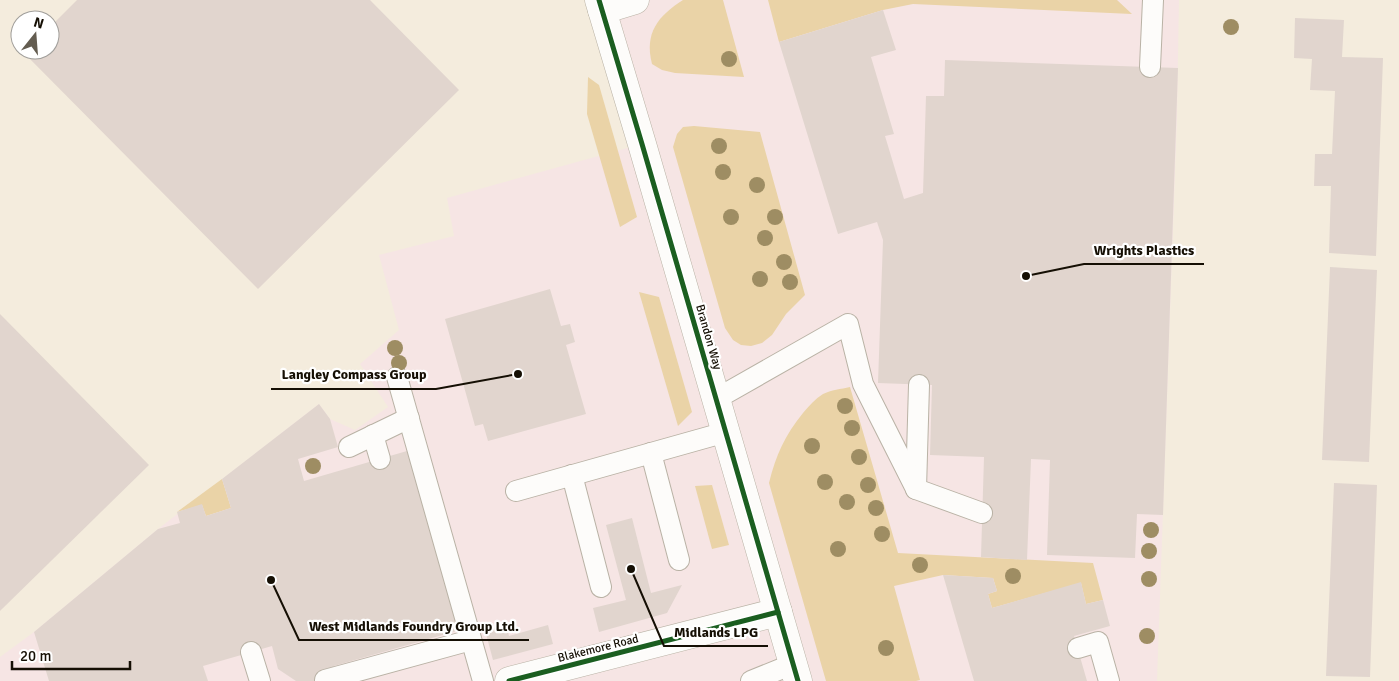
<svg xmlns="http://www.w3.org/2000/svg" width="1399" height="681" font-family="Signika,sans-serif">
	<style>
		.industrial { fill: #f6e5e4 }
		.green { fill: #ead3a7 }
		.building { fill: #e1d5ce }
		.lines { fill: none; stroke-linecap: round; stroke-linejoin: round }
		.lane-casing { stroke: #b9b2a5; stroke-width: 22 }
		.street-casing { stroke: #b9b2a5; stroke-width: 29 }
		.secondary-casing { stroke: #b9b2a5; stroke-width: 29 }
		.lane { stroke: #fdfcfa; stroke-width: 20 }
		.street { stroke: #fdfcfa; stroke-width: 28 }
		.secondary { stroke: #fdfcfa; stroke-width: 28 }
		.cycleway-casing { stroke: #fff; stroke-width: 8 }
		.cycleway { stroke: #1b5e20; stroke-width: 5 }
		.tree { fill: #9e8d63 }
		.labels { text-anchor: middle; stroke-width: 4.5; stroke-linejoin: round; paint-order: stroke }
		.street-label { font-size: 12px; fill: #150f04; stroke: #fff }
		.leader { fill: none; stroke: #150f04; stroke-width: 2 }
		.callout-dot { fill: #150f04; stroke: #fff; stroke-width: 2 }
		.callout-label { font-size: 14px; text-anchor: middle; font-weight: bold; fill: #150f04; stroke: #fff; stroke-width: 4.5; stroke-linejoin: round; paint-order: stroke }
	</style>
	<rect width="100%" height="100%" fill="#f4ecdd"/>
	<path class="industrial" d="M635,0H1179L1177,114L1157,681H0V657L34,632L158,529L319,404L330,419L355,430L388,407L360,364L399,330L379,255L454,236L447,198L642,144L602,10Z"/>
	<g class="green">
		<path d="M683,0H723L744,77L675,73L662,70L652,64C644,33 658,16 683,0Z"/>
		<path d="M768,0H1117L1132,14L913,4L883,10L779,42Z"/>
		<path d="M588,77L599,85L637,217L620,227L587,114Z"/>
		<path d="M694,126L760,132L805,295L786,314L772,335L762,343L751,346L741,345L733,340L725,328L673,147L677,134L683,127Z"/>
		<path d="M639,292L659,297L692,412L678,426Z"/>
		<path d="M850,387L898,553L1093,563L1103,600L1086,604L1081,583L992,608L988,594L997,591L993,578L943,575L894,586L920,680L916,681H826L769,483C776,455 785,435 803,413C809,406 815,399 823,394C831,390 841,389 850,387Z"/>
		<path d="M222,479L231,508L206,516L202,505L177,512Z"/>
		<path d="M712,485L729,545L712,549L695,486Z"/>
	</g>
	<g class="building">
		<path d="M77,0H370L459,90L258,289L24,53L27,50H50V27Z"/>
		<path d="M883,10L896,50L871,57L894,134L885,136L904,199L923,193L926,96H944L945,60L1178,68L1163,515L1137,514L1135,558L1047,555L1050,460L1031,459L1027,560L981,557L984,457L930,455L932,385L878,383L883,240L877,222L838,234L779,42Z"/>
		<path d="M1295,18L1344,20L1342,57L1383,58L1376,256L1329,253L1331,186H1314L1315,154H1332L1335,91L1310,90L1312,59L1294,58Z"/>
		<path d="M1330,267L1377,270L1369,462L1322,460Z"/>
		<path d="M550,289L561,326L570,324L575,342L566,345L586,414L488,441L483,424L475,426L445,319Z"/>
		<path d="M0,314L149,465L0,611Z"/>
		<path d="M319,404L330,419L338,447L298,459L304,481L407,451L460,630L334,666L324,681H296L278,669L272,646L203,666L208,681H49L34,632L158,529L180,523L177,512L202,504L206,516L231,508L222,479Z"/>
		<path d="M1334,483L1377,485L1370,677L1326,676Z"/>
		<path d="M632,518L651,593L682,585L667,613L599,632L593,608L626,600L606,525Z"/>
		<path d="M943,575L993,578L997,591L988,594L992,608L1081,582L1086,604L1103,600L1110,626L1074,636L1087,681H974Z"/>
		<path d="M506,625L509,636L548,625L553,644L493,660L485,630Z"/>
	</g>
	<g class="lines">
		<g class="lane-casing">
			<g id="lane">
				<path d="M1150,67L1153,0"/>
				<path d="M397,377L483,681"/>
				<path d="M919,385L916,489L982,513"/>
				<path d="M716,399L848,324L863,384L916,489"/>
				<path d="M373,435L380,459"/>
				<path d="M349,447L409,418"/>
				<path d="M651,453L679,560"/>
				<path d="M572,475L601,587"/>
				<path d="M516,491L726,432"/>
				<path d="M1078,648L1098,642L1109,681"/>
				<path d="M251,652L260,681"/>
				<path d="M325,680L471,640"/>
				<path d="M751,681L793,664"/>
			</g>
		</g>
		<g class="street-casing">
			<g id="street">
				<path d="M602,10L635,0"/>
				<path d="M509,681L778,612"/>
			</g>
		</g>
		<g class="secondary-casing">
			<path id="secondary" d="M599,0L642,144L798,681"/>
		</g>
		<use href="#lane" class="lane"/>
		<use href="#street" class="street"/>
		<use href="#secondary" class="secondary"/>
		<g class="cycleway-casing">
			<g id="cycleway">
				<path d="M599,0L642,144L798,681"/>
				<path d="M509,681L778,612"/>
			</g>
		</g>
		<use href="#cycleway" class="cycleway"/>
	</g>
	<g class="tree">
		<circle cx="1231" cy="27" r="8"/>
		<circle cx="729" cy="59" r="8"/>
		<circle cx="719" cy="146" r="8"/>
		<circle cx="723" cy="172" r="8"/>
		<circle cx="757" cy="185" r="8"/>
		<circle cx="731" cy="217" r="8"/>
		<circle cx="775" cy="217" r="8"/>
		<circle cx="765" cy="238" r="8"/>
		<circle cx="784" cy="262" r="8"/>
		<circle cx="760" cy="279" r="8"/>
		<circle cx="790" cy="282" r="8"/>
		<circle cx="395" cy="348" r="8"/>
		<circle cx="399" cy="363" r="8"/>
		<circle cx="845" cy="406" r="8"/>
		<circle cx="852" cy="428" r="8"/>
		<circle cx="812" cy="446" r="8"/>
		<circle cx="859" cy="457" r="8"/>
		<circle cx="313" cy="466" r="8"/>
		<circle cx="825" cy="482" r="8"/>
		<circle cx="868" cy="485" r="8"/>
		<circle cx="847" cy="502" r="8"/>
		<circle cx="876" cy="508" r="8"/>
		<circle cx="1151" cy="530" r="8"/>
		<circle cx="882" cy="534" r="8"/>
		<circle cx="838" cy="549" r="8"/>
		<circle cx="1149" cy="551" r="8"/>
		<circle cx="920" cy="565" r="8"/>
		<circle cx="1013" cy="576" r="8"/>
		<circle cx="1149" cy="579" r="8"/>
		<circle cx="1147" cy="636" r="8"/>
		<circle cx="886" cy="648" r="8"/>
	</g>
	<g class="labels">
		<g class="street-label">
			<text transform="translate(709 337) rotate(74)" y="4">Brandon Way</text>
			<text transform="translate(598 648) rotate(-14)" y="4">Blakemore Road</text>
		</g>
	</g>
	<path class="leader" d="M1026 276L1084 264H1204M518 374L436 389H271M271 580L299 640H529M631 569L664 646H768"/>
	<g class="callout-dot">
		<circle cx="1026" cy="276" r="5"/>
		<circle cx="518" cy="374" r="5"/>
		<circle cx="271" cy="580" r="5"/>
		<circle cx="631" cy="569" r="5"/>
	</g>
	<g class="callout-label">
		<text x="1144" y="255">Wrights Plastics</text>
		<text x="354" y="379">Langley Compass Group</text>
		<text x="414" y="631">West Midlands Foundry Group Ltd.</text>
		<text x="716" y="637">Midlands LPG</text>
	</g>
	<g transform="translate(35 35) rotate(17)"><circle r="24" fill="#ffffff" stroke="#a19f9b"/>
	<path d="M0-4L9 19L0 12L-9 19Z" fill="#635c50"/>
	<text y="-8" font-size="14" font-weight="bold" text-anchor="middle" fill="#150f04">N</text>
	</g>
	<path d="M12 661v8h118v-8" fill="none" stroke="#150f04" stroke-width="2.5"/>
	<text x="20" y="661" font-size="15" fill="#150f04" stroke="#ffffff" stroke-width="4" paint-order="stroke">20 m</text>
</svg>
